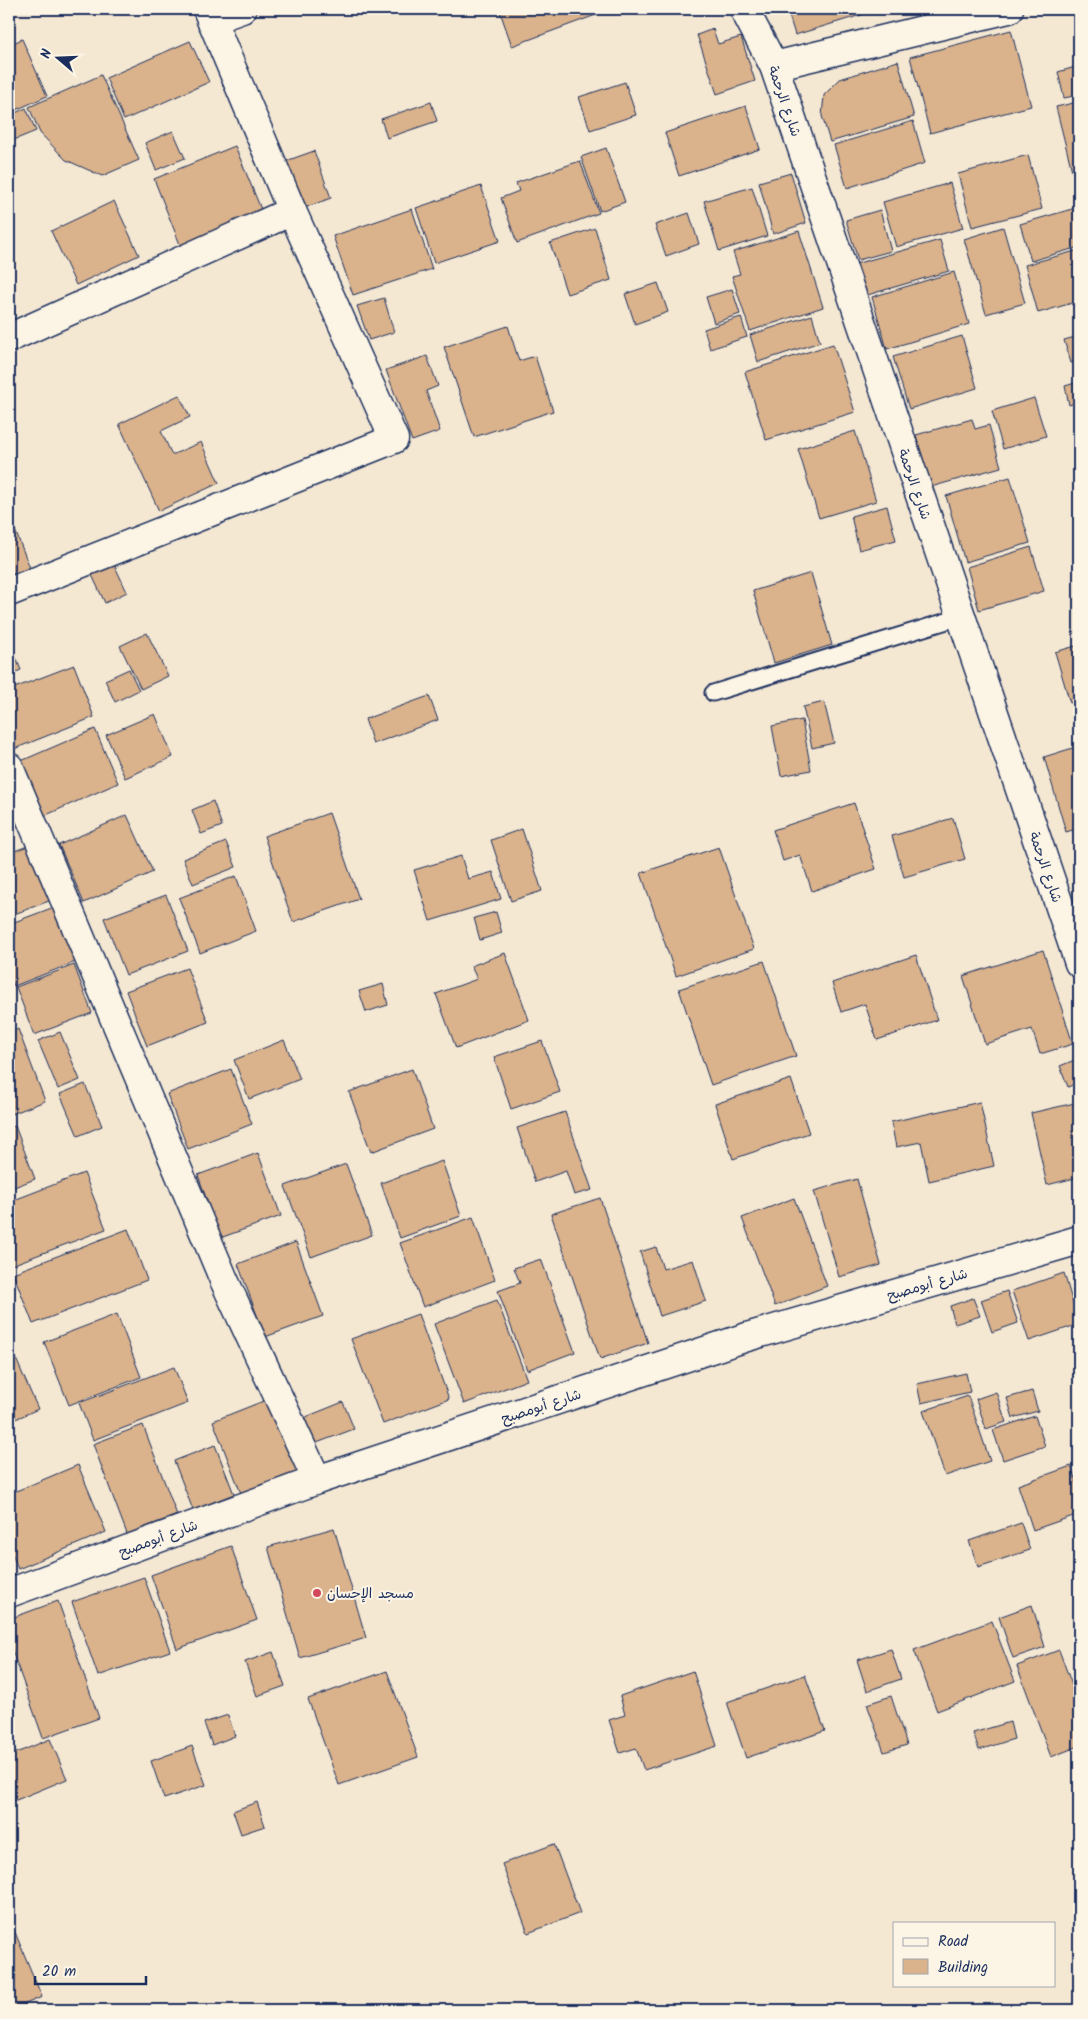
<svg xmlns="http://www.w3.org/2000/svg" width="1088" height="2019" font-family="Kalam,'Playpen Sans Arabic',sans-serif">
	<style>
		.building { fill: #dab28b; stroke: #1b2f5e }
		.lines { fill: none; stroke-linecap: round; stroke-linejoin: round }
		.service-casing { stroke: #1b2f5e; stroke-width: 19 }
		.minor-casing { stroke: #1b2f5e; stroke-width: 31 }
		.tertiary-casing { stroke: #1b2f5e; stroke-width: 31 }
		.service { stroke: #fcf5e5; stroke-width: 15 }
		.minor { stroke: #fcf5e5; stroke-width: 28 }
		.tertiary { stroke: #fcf5e5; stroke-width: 28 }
		.poi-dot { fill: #d1495b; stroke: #fcf5e5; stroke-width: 2 }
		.labels { text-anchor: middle; stroke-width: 4; stroke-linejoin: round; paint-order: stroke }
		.street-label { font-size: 14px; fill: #1b2f5e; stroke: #fcf5e5 }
		.poi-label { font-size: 14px; fill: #1b2f5e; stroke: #fcf5e5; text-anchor: start }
	</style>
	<rect width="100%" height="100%" fill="#f5e8d3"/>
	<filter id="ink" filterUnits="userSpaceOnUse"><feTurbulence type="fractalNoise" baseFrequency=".02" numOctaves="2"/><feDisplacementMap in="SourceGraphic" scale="10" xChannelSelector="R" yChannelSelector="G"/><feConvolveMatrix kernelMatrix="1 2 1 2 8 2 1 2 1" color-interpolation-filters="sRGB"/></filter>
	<g filter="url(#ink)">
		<g class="building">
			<path d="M499,9H612L512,46Z"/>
			<path d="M787,9H881L795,35Z"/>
			<path d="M713,29L718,44L741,37L755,81L717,94L697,35Z"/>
			<path d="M1011,30L1031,106L930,133L910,57Z"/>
			<path d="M22,39L47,96L9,113V45Z"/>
			<path d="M190,41L209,82L124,120L106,78Z"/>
			<path d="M898,61L914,117L830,142L822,116L824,95L840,79Z"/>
			<path d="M1079,66V95L1064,98L1058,72Z"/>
			<path d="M101,75L139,160L102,176L66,160L40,133L29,107Z"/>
			<path d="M625,82L636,115L590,130L579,97Z"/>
			<path d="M431,102L437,121L387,138L381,119Z"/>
			<path d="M1078,102L1079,109V199L1056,107Z"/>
			<path d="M746,106L760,149L679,176L665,133Z"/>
			<path d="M26,108L36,131L9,142V116Z"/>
			<path d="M913,121L925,163L847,188L834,145Z"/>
			<path d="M173,131L185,158L156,170L145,143Z"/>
			<path d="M235,146L263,214L181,247L154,179Z"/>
			<path d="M606,148L625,202L600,211L581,157Z"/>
			<path d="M314,151L331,198L304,208L286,161Z"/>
			<path d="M1028,155L1042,209L972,227L958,174Z"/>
			<path d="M580,161L599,213L517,243L501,198L519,191L516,183Z"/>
			<path d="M791,173L806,223L773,234L759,182Z"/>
			<path d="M950,183L963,228L896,247L883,202Z"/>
			<path d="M481,186L500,241L434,263L416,208Z"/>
			<path d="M752,187L767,236L719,251L704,201Z"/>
			<path d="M114,201L139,255L76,285L51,231Z"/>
			<path d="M1079,207V247L1031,261L1020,224Z"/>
			<path d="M412,209L432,269L353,295L333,236Z"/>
			<path d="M880,210L891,251L858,260L846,220Z"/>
			<path d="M689,213L699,244L666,256L655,225Z"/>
			<path d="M1003,227L1025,303L986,314L964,239Z"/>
			<path d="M595,228L611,280L567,294L550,243Z"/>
			<path d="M799,231L823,307L750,331L732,276L740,274L733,252Z"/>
			<path d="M940,240L949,271L864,296L855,264Z"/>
			<path d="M1079,250V301L1038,313L1025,265Z"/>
			<path d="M954,272L969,324L887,349L872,297Z"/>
			<path d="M658,283L668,312L635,324L625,294Z"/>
			<path d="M732,289L740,314L714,323L706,297Z"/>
			<path d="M384,298L394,332L369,340L357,306Z"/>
			<path d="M812,315L820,342L758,362L750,335Z"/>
			<path d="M741,317L747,337L710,349L704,329Z"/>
			<path d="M508,326L519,361L535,356L553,411L474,437L444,347Z"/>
			<path d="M962,336L977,388L909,409L893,357Z"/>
			<path d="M1079,336V361L1071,363L1064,340Z"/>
			<path d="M833,344L855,412L766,440L745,372Z"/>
			<path d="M427,356L438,386L426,391L440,431L412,441L386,370Z"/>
			<path d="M1079,382V402L1069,405L1065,386Z"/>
			<path d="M179,395L190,417L161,431L172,455L201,442L219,483L159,511L119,424Z"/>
			<path d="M1034,398L1046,436L1003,449L992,411Z"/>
			<path d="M972,419L975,429L989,425L1001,467L931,487L916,435Z"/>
			<path d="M855,431L876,501L819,518L798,449Z"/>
			<path d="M1010,477L1030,543L965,562L946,496Z"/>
			<path d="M887,506L896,540L859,550L851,516Z"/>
			<path d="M9,515L30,568L9,576Z"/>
			<path d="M1031,547L1044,591L979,610L967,567Z"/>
			<path d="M113,562L127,592L105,603L91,573Z"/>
			<path d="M811,573L832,645L774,663L753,591Z"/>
			<path d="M147,633L168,676L141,689L120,646Z"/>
			<path d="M9,641L21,670L9,675Z"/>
			<path d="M1079,645V700L1070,703L1055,652Z"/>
			<path d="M74,665L94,717L14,749L9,735V690Z"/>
			<path d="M129,669L139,690L115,702L105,680Z"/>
			<path d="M429,696L438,720L373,744L365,719Z"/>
			<path d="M824,702L834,743L812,748L803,707Z"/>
			<path d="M155,714L173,757L125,778L106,735Z"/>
			<path d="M802,720L811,770L781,776L772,726Z"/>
			<path d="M95,729L118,783L44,816L21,761Z"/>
			<path d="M1079,746V828L1066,832L1044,757Z"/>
			<path d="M213,801L222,826L201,834L192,810Z"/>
			<path d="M854,803L876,869L812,891L800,855L783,861L773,830Z"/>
			<path d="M329,813L359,899L293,922L264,836Z"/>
			<path d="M127,815L153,872L84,903L59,845Z"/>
			<path d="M953,818L965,859L904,877L892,836Z"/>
			<path d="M522,829L542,891L511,901L491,840Z"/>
			<path d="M226,842L236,867L193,884L183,859Z"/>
			<path d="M36,843L57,898L9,916V853Z"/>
			<path d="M719,847L754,949L676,976L641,873Z"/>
			<path d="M461,856L468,879L493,872L501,899L430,921L414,870Z"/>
			<path d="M236,876L256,931L200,953L179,898Z"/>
			<path d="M166,895L188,951L126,975L104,918Z"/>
			<path d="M57,906L78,961L14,986L9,973V924Z"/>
			<path d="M496,912L502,933L480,940L474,918Z"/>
			<path d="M1043,950L1073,1044L1040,1054L1032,1029L985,1044L963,976Z"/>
			<path d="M505,953L529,1020L456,1048L436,994L477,979L471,966Z"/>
			<path d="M916,955L937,1020L877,1040L865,1004L841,1012L832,983Z"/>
			<path d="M764,961L796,1056L711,1085L679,989Z"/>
			<path d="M74,965L92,1013L34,1035L16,987Z"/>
			<path d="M187,968L208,1022L147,1046L126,991Z"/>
			<path d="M383,984L388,1005L366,1012L359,991Z"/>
			<path d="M18,1029L45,1101L9,1115V1033Z"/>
			<path d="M60,1032L80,1080L58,1089L38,1041Z"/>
			<path d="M284,1040L300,1079L249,1099L234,1060Z"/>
			<path d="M542,1041L560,1092L511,1109L494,1057Z"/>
			<path d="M1077,1059L1079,1082L1068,1087L1060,1066Z"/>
			<path d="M231,1069L252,1124L188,1149L167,1094Z"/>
			<path d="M412,1069L433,1129L371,1152L349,1092Z"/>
			<path d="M791,1079L809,1133L733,1159L715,1104Z"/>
			<path d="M85,1084L102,1126L78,1136L60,1094Z"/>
			<path d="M980,1102L994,1166L929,1181L921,1142L896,1147L891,1122Z"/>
			<path d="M1079,1102V1177L1047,1185L1031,1113Z"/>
			<path d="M565,1112L592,1190L574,1195L566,1171L535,1182L517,1128Z"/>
			<path d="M15,1126L35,1179L9,1189V1128Z"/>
			<path d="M258,1153L281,1216L220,1238L198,1175Z"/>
			<path d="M442,1161L461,1216L400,1238L381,1183Z"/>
			<path d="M346,1164L372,1235L311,1257L285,1186Z"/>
			<path d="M84,1173L106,1229L9,1266V1202Z"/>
			<path d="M857,1179L881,1265L839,1277L814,1191Z"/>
			<path d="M600,1198L648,1343L600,1359L551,1214Z"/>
			<path d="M794,1198L827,1286L775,1306L742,1218Z"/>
			<path d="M473,1217L495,1280L423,1307L400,1243Z"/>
			<path d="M128,1229L147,1280L33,1324L13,1273Z"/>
			<path d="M296,1242L323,1316L265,1337L238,1264Z"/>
			<path d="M656,1247L663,1269L693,1260L706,1301L660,1316L640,1252Z"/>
			<path d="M541,1259L575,1352L527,1370L498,1291L520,1283L514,1268Z"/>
			<path d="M1064,1273L1079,1324L1029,1341L1012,1291Z"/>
			<path d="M1007,1291L1018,1323L992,1332L981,1300Z"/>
			<path d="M973,1298L980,1316L955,1324L950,1306Z"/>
			<path d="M497,1300L527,1380L464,1404L434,1324Z"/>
			<path d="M117,1314L141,1377L69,1405L44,1342Z"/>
			<path d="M418,1314L449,1399L383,1424L351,1339Z"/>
			<path d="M13,1352L38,1409L9,1422V1354Z"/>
			<path d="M174,1367L188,1403L93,1440L79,1403Z"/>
			<path d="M966,1373L970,1392L921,1403L917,1384Z"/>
			<path d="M1032,1391L1038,1411L1013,1418L1007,1398Z"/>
			<path d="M996,1392L1006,1422L986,1429L976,1399Z"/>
			<path d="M968,1396L990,1461L945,1476L923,1411Z"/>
			<path d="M271,1398L300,1472L242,1496L213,1421Z"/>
			<path d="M343,1402L354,1429L306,1447L296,1421Z"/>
			<path d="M1035,1416L1045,1446L1003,1460L993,1430Z"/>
			<path d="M143,1425L177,1515L127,1534L93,1444Z"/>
			<path d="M215,1445L234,1494L193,1510L174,1461Z"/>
			<path d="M78,1465L106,1532L18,1569L9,1546V1494Z"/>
			<path d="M1071,1466L1079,1491V1514L1033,1530L1018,1485Z"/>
			<path d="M1021,1523L1030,1550L978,1567L969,1541Z"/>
			<path d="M334,1528L366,1638L300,1658L268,1547Z"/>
			<path d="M231,1546L257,1620L177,1649L151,1575Z"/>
			<path d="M144,1577L170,1651L98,1676L72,1602Z"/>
			<path d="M58,1601L99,1718L43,1738L9,1642V1619Z"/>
			<path d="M1032,1605L1045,1647L1013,1658L999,1617Z"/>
			<path d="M992,1621L1015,1681L937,1711L914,1650Z"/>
			<path d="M891,1649L901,1679L867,1691L857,1660Z"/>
			<path d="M1059,1650L1079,1704V1746L1051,1757L1017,1666Z"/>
			<path d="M273,1652L285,1686L257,1696L245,1662Z"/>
			<path d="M387,1671L418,1757L339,1785L308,1699Z"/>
			<path d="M693,1671L717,1746L644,1770L636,1748L620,1753L609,1720L625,1715L620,1696Z"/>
			<path d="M805,1675L825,1731L746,1758L727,1702Z"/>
			<path d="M891,1696L907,1745L884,1752L867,1704Z"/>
			<path d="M228,1715L235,1736L212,1745L204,1723Z"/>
			<path d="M1010,1722L1014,1739L979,1750L973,1733Z"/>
			<path d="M50,1739L67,1779L9,1803V1756Z"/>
			<path d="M192,1746L206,1785L164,1799L151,1761Z"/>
			<path d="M257,1802L265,1826L241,1834L233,1811Z"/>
			<path d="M554,1844L580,1913L528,1933L502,1864Z"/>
			<path d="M9,1918L42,1997L11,2010H9Z"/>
		</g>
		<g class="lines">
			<g class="service-casing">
				<path id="service" d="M713,693L960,617"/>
			</g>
			<g class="minor-casing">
				<g id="minor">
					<path d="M744,9L774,66L1079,963"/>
					<path d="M211,20L242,9"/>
					<path d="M774,66L1009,9"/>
					<path d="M9,338L292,211"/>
					<path d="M9,592L394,439L292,211L207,9"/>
					<path d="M9,767L224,1280L317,1480"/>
				</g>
			</g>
			<g class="tertiary-casing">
				<path id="tertiary" d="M9,1593L317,1480L747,1337L1079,1240"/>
			</g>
			<use href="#service" class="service"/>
			<use href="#minor" class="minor"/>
			<use href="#tertiary" class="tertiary"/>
		</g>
	</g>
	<circle class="poi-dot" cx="317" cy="1593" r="5"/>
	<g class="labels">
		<g class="street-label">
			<text transform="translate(785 101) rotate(71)" y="5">شارع الرحمة</text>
			<text transform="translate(915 484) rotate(71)" y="5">شارع الرحمة</text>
			<text transform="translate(1046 867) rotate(71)" y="5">شارع الرحمة</text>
			<text transform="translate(927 1284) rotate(-16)" y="5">شارع أبومصبح</text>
			<text transform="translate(541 1406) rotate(-18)" y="5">شارع أبومصبح</text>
			<text transform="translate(158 1538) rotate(-20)" y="5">شارع أبومصبح</text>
		</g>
		<g class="poi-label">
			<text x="327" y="1598">مسجد الإحسان</text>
		</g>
	</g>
	<rect width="1088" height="2019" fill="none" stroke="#fcf5e5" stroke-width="30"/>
	<rect x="15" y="15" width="1058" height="1989" fill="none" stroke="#1b2f5e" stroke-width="2" filter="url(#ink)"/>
	<rect x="893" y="1922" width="162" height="65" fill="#fcf5e5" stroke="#a2a6af"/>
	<rect x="903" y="1938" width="25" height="8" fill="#fcf5e5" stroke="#a2a6af"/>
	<text x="938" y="1946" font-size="15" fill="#1b2f5e">Road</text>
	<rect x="903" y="1959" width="25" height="15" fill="#dab28b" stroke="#a2a6af"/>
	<text x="938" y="1972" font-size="15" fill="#1b2f5e">Building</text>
	<g transform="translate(58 58) rotate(289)" stroke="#fcf5e5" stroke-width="4" paint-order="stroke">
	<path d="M0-4L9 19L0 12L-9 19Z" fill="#1b2f5e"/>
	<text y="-8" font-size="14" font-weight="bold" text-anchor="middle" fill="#1b2f5e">N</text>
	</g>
	<path d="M35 1976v8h111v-8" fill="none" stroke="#1b2f5e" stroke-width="2.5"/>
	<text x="42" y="1976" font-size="15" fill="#1b2f5e" stroke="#fcf5e5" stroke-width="4" paint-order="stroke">20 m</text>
</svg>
